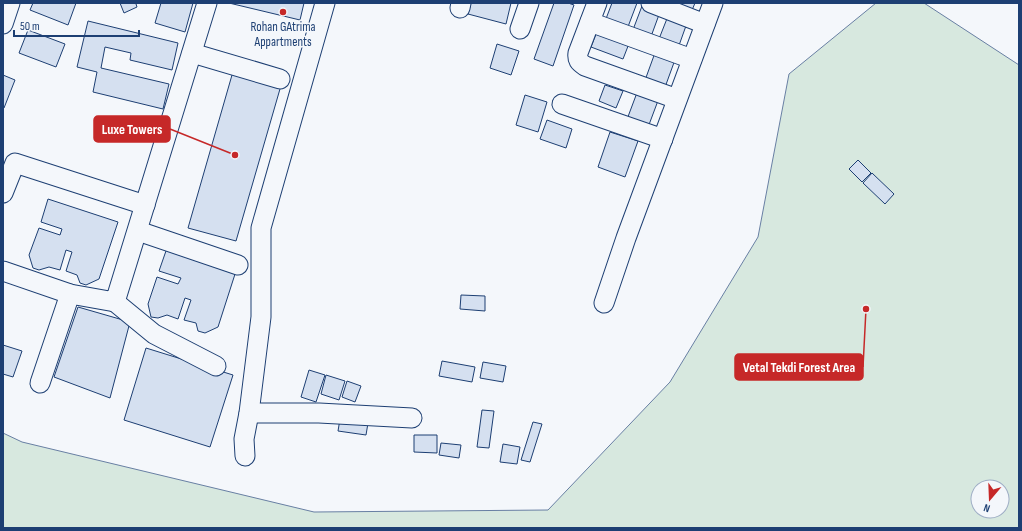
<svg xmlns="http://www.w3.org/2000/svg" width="1022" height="531" font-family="'Sofia Sans Condensed',sans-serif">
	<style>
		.green { fill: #d7e8df; stroke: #687fa3; fill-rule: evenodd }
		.building { fill: #d5e0f0; stroke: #1d3f73 }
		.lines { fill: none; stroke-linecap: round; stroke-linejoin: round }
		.minor-casing { stroke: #1d3f73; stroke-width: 21 }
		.minor { stroke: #f4f7fb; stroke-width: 19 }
		.poi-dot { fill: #c62828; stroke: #f4f7fb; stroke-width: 1.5 }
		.labels { text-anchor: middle; stroke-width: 3; stroke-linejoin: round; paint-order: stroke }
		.poi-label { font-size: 13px; fill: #1d3f73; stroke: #f4f7fb }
		.leader { fill: none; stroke: #c62828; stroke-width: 1.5 }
		.callout-dot { fill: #c62828; stroke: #f4f7fb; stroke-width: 1.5 }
		.callout { fill: #c62828; stroke: #c62828; stroke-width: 1.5 }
		.callout-label { font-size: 14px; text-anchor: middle; font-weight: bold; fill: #fff }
	</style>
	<rect width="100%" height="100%" fill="#f4f7fb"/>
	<path class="green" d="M876,3H924L1019,65V528H3V433L22,442L314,512L548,510L670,382L758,237L789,74ZM978,487H1002V511H978Z"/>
	<g class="building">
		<path d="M33,3H76L68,25L30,10Z"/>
		<path d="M120,3H138L136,4L137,7L124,13Z"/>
		<path d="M161,3H193L185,32L155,23Z"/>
		<path d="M229,3H304L300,20Z"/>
		<path d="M471,3H511L506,24L468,14Z"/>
		<path d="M554,3H568L574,5L553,66L534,59Z"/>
		<path d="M612,3H637L626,32L604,24Z"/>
		<path d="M672,3H695L690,15Z"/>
		<path d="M642,6L660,12L649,42L631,35Z"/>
		<path d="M668,16L687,23L677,51L657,44Z"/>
		<path d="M88,21L178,43L172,70L130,60L131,53L105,47L101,68L169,84L163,109L93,92L97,72L77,67Z"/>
		<path d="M598,29L630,41L623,59L591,47Z"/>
		<path d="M28,30L65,44L56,67L19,53Z"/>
		<path d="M497,44L519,51L511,75L490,68Z"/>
		<path d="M656,50L676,57L664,90L644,83Z"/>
		<path d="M234,68L282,82L236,241L188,228Z"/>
		<path d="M3,75L15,80L4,108H3Z"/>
		<path d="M605,85L623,91L616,108L599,101Z"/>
		<path d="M638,90L659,98L647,130L626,122Z"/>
		<path d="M525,95L547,102L538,132L516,125Z"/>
		<path d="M547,120L572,129L566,148L540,139Z"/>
		<path d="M610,132L638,141L625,177L598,167Z"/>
		<path d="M858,160L871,173L862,182L849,169Z"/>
		<path d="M872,173L894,194L885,204L863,183Z"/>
		<path d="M48,199L118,222L99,279L86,285L80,283L77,275L66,271L72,252L66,250L60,270L49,267L39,270L33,268L29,255L39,228L60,235L62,229L41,222Z"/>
		<path d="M167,248L236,271L218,327L205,333L198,331L196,323L184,320L191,300L185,298L178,319L167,315L158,318L151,317L148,304L157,277L178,284L181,278L159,271Z"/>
		<path d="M461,295L485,296V311L460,309Z"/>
		<path d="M78,307L130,322L110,398L54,377Z"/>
		<path d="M3,345L22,351L13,377L3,374Z"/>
		<path d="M146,348L233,375L210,447L124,420Z"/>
		<path d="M442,361L475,367L472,382L439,376Z"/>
		<path d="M483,362L506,366L503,382L480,378Z"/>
		<path d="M309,370L325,375L316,402L301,397Z"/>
		<path d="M326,375L345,381L339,400L321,394Z"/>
		<path d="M347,381L361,386L355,402L342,397Z"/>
		<path d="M482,410L494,411L489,448L477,447Z"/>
		<path d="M340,419L368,423L366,435L338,431Z"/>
		<path d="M533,422L542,424L530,462L521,460Z"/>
		<path d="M414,435H437V453L414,452Z"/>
		<path d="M441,443L461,445L459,458L439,455Z"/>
		<path d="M503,444L520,447L517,464L500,462Z"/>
	</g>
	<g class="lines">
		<g class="minor-casing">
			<g id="minor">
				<path d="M597,3L578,53C577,60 579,62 585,66L677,99"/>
				<path d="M651,3L705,24"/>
				<path d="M460,8L461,3"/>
				<path d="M590,22L692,59"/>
				<path d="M3,24L10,3"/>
				<path d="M520,29L529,3"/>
				<path d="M192,53L280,79"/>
				<path d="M562,104L663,139"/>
				<path d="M3,193L15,163L145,205"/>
				<path d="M138,231L238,265"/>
				<path d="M3,271L70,294L115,302L207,3"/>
				<path d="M115,302L154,334L216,366"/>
				<path d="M604,303L626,238L713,3"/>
				<path d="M40,383L70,294"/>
				<path d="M249,413H319L412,418"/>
				<path d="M245,456L244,439L249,413L261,317V228L325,3"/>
			</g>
		</g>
		<use href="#minor" class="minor"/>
	</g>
	<circle class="poi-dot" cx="283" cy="12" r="4"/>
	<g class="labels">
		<g class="poi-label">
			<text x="283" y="31">Rohan GAtrima<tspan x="283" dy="15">Appartments</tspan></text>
		</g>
	</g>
	<path class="leader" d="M235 155L170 129M866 309L863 367"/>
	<g class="callout-dot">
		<circle cx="235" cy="155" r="4"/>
		<circle cx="866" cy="309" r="4"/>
	</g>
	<g class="callout">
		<rect x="94" y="116" width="76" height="26" rx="4"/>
		<rect x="735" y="354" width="128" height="26" rx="4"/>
	</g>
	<g class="callout-label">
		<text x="132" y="134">Luxe Towers</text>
		<text x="799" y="372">Vetal Tekdi Forest Area</text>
	</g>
	<rect width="1022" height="531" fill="none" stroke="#1d3f73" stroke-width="8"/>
	<g transform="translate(990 499) rotate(199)"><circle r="19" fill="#f4f7fb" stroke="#9eadc5"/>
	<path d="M0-3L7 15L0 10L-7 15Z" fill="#c62828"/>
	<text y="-6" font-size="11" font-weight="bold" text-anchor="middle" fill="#1d3f73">N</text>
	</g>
	<path d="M14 30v6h125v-6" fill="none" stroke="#1d3f73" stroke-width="2"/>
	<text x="20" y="30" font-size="12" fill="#1d3f73" stroke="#f4f7fb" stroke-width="3" paint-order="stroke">50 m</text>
</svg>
